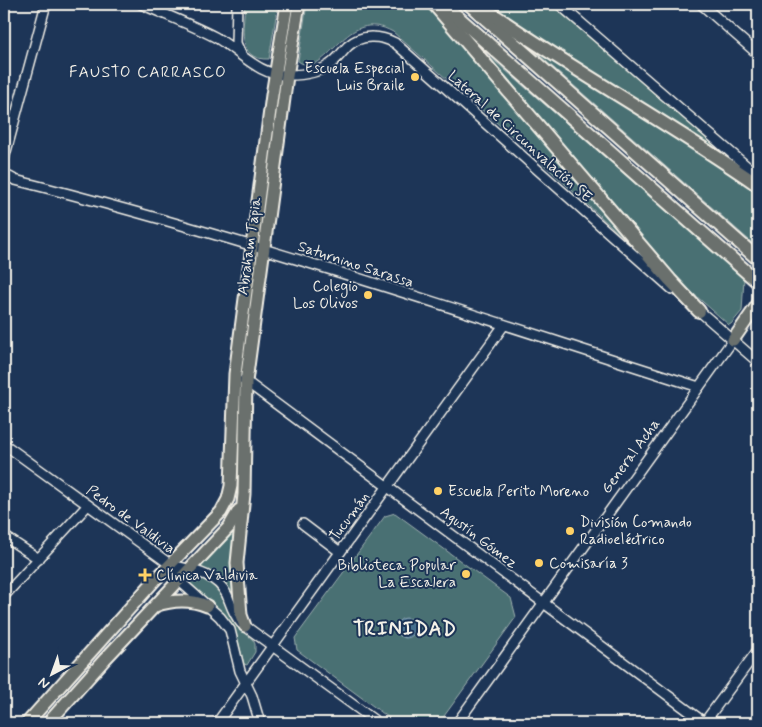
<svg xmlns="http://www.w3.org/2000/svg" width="762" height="727" font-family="Mynerve,sans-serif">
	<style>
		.green { fill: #497073; stroke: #9eb0ae }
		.water { fill: #456e8c; stroke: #8ba2b1 }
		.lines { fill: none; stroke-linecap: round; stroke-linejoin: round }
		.minor-casing { stroke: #f4f1e8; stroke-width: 12 }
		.major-casing { stroke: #f4f1e8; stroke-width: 15 }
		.highway-casing { stroke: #f4f1e8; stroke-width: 16 }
		.minor { stroke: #1d3557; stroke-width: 9 }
		.major { stroke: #6a706d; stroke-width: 11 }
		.highway { stroke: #6a706d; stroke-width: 12 }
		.poi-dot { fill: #ffd166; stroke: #1d3557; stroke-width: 2 }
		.labels { text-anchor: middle; stroke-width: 4; stroke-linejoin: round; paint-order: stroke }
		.poi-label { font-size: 15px; fill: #f4f1e8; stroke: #1d3557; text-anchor: start }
		.street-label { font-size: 15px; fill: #f4f1e8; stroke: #1d3557 }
		.neighbourhood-label { font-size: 16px; letter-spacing: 1px; fill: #f4f1e8; stroke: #1d3557 }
		.district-label { font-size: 20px; font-weight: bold; letter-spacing: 1px; fill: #f4f1e8; stroke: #1d3557 }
	</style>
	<rect width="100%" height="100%" fill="#1d3557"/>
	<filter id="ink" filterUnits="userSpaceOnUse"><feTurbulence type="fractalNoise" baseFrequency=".02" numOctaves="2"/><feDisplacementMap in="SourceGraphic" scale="10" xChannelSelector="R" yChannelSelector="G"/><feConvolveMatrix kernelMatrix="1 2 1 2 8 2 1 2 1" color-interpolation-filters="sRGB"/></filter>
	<g filter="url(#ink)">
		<g class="green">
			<path d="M245,4H278L269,59C235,61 244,25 245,4Z"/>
			<path d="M307,4H425L450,30L637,248L636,249L528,150L393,32C344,5 331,76 301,63L298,61Z"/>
			<path d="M490,4H550L729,158L548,43Z"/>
			<path d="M521,39L758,191V248Z"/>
			<path d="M489,56L744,278L742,311L731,324L729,325L686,287L659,260L494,65Z"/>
			<path d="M395,513L511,598L516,617L439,723H396L297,650L295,638L385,516Z"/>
			<path d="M235,528V601C225,580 217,577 199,567Z"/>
			<path d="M191,575L205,580L218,589L233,622L253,640L255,644V652L247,665L244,664L237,637L230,623L189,583L188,578Z"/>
		</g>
		<circle class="water" cx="406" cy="628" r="10"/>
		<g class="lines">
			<g class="minor-casing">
				<g id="minor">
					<path d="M141,4C166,15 192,25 215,37C239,50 259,77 289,75C302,75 318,73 329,65C337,60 342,52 348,46C361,34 380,35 395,43L672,289"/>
					<path d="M237,4L236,43L241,54"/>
					<path d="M559,4L758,176"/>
					<path d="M701,4L758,54"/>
					<path d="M4,159L46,4"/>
					<path d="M4,174L15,180C246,238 472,315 699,387"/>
					<path d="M696,308L758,362"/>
					<path d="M244,380L705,723"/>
					<path d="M4,444L171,565C192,570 216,573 227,595C231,605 233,614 241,623L378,723"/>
					<path d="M303,524L340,552"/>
					<path d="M4,536L39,559"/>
					<path d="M171,565L184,585L220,617L230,630L240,671L252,696L260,723"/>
					<path d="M4,596L88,505"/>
					<path d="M217,723L504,325"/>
					<path d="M457,723L733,340"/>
					<path d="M704,723L758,650"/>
				</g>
			</g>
			<g class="major-casing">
				<g id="major">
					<path d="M733,340L758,304"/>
					<path d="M155,606C172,600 190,599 207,606"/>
					<path d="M245,626L241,615L237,563L244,494L246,382L287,76L299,4"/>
					<path d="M27,723L155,580L221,512L228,499L231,486L235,374L272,95L287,4"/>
					<path d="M48,723L105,659L229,527L239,510"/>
				</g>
			</g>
			<g class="highway-casing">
				<g id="highway">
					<path d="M434,4L670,280L699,311"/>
					<path d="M443,4L758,282"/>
					<path d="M469,4L758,259"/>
					<path d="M485,9C574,71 669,123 758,185"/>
				</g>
			</g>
			<use href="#minor" class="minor"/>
			<use href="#major" class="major"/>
			<use href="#highway" class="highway"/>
		</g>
	</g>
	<g class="poi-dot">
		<circle cx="415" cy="77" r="5"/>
		<circle cx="368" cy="295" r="5"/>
		<circle cx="438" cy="491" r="5"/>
		<circle cx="570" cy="531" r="5"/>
		<circle cx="539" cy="563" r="5"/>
		<circle cx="466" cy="574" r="5"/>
		<path d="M142.5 567.5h5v5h5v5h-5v5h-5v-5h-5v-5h5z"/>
	</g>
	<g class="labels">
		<g class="poi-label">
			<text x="405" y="73" text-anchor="end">Escuela Especial<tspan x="405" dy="17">Luis Braile</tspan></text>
			<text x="358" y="291" text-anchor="end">Colegio<tspan x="358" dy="17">Los Olivos</tspan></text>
			<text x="448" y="496">Escuela Perito Moreno</text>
			<text x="580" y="527">División Comando<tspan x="580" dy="17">Radioeléctrico</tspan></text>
			<text x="549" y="568">Comisaría 3</text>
			<text x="456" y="570" text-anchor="end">Biblioteca Popular<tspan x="456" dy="17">La Escalera</tspan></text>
			<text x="156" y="580">Clínica Valdivia</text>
		</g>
		<g class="street-label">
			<text transform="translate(520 136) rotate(42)" y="5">Lateral de Circunvalación SE</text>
			<text transform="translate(249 246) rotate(-82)" y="5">Abraham Tapia</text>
			<text transform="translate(356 264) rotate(18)" y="5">Saturnino Sarassa</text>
			<text transform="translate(630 456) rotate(-54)" y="5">General Acha</text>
			<text transform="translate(349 516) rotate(-54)" y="5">Tucumán</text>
			<text transform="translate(131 519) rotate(36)" y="5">Pedro de Valdivia</text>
			<text transform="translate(479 537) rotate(37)" y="5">Agustín Gómez</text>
		</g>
		<g class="neighbourhood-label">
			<text x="148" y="77">FAUSTO CARRASCO</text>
		</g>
		<g class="district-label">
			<text x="405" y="635">TRINIDAD</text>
		</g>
	</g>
	<rect width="762" height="727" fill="none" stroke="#1d3557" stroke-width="20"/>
	<rect x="10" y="10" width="742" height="707" fill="none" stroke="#f4f1e8" stroke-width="2" filter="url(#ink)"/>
	<g transform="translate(52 674) rotate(221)" stroke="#1d3557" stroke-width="4" paint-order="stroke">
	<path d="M0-4L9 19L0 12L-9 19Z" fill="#f4f1e8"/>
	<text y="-8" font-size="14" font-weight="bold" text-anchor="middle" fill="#f4f1e8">N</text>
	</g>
</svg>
